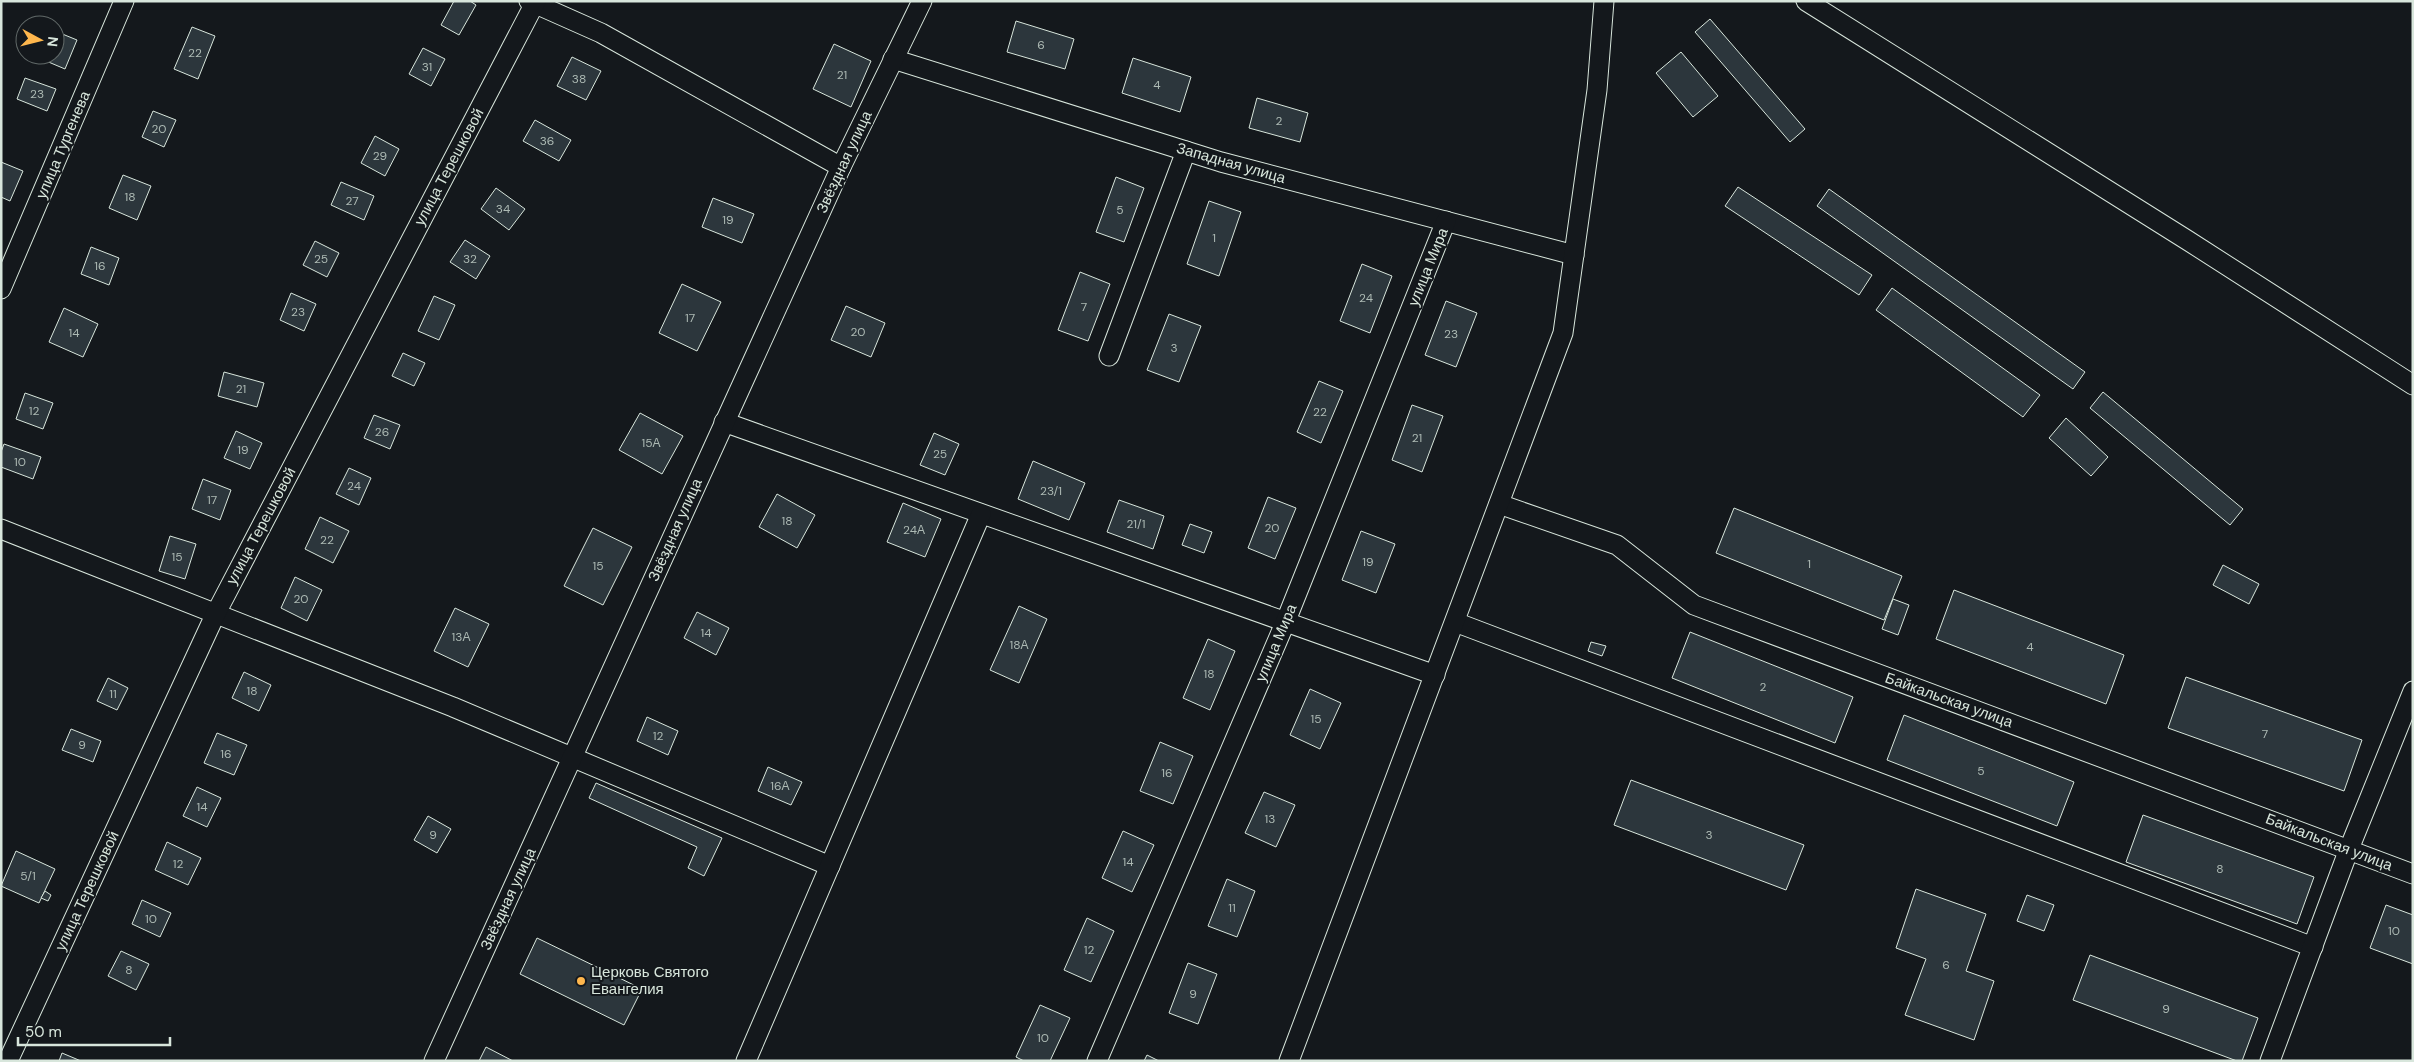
<svg xmlns="http://www.w3.org/2000/svg" width="2414" height="1062" font-family="'DM Sans',sans-serif">
	<style>
		.building { fill: #2c363c; stroke: #d8e6dc }
		.lines { fill: none; stroke-linecap: round; stroke-linejoin: round }
		.street-casing { stroke: #d8e6dc; stroke-width: 21 }
		.street { stroke: #14181c; stroke-width: 19 }
		.poi-dot { fill: #ffb74d; stroke: #14181c; stroke-width: 2 }
		.labels { text-anchor: middle; stroke-width: 4; stroke-linejoin: round; paint-order: stroke }
		.number-label { font-size: 12px; fill: #adbab4 }
		.street-label { font-size: 15px; fill: #d8e6dc; stroke: #14181c }
		.poi-label { font-size: 15px; fill: #d8e6dc; stroke: #14181c; text-anchor: start }
	</style>
	<rect width="100%" height="100%" fill="#14181c"/>
	<g class="building">
		<path d="M454,1H470L476,5L459,35L441,25Z"/>
		<path d="M1710,19L1805,129L1790,142L1695,32Z"/>
		<path d="M1016,21L1074,39L1065,69L1007,52Z"/>
		<path d="M192,27L215,36L198,79L174,69Z"/>
		<path d="M55,31L77,40L65,69L32,55H55Z"/>
		<path d="M834,44L871,61L851,107L813,89Z"/>
		<path d="M423,48L445,59L431,86L409,74Z"/>
		<path d="M1681,52L1718,96L1693,117L1656,73Z"/>
		<path d="M572,57L601,71L586,100L557,86Z"/>
		<path d="M1133,58L1191,77L1180,112L1122,93Z"/>
		<path d="M25,78L56,89L47,111L17,99Z"/>
		<path d="M1257,98L1308,113L1300,142L1249,128Z"/>
		<path d="M153,111L176,120L164,147L142,137Z"/>
		<path d="M535,120L571,140L559,161L523,141Z"/>
		<path d="M375,136L399,149L385,176L361,163Z"/>
		<path d="M1,162L23,171L10,201L1,197Z"/>
		<path d="M123,175L151,186L137,220L109,208Z"/>
		<path d="M1116,177L1144,188L1124,242L1096,232Z"/>
		<path d="M341,182L374,196L364,220L331,205Z"/>
		<path d="M1738,187L1872,275L1859,295L1725,206Z"/>
		<path d="M496,188L525,209L509,230L481,209Z"/>
		<path d="M1829,189L2085,372L2073,389L1817,206Z"/>
		<path d="M713,198L754,214L742,243L702,227Z"/>
		<path d="M1209,201L1241,212L1219,276L1187,264Z"/>
		<path d="M465,240L490,256L476,279L450,262Z"/>
		<path d="M315,241L339,253L327,277L303,265Z"/>
		<path d="M91,247L119,258L109,285L81,274Z"/>
		<path d="M1362,264L1392,276L1370,333L1340,321Z"/>
		<path d="M1080,272L1110,284L1088,341L1058,330Z"/>
		<path d="M682,284L721,302L697,351L659,333Z"/>
		<path d="M1892,288L2040,395L2023,417L1876,310Z"/>
		<path d="M291,293L316,304L304,331L280,320Z"/>
		<path d="M434,296L455,305L439,340L418,331Z"/>
		<path d="M1446,301L1477,313L1456,367L1425,355Z"/>
		<path d="M846,306L885,323L871,357L831,340Z"/>
		<path d="M64,308L98,324L83,357L49,342Z"/>
		<path d="M1169,314L1201,326L1179,382L1147,370Z"/>
		<path d="M403,353L425,363L414,386L392,376Z"/>
		<path d="M224,372L264,383L257,407L218,396Z"/>
		<path d="M1319,381L1343,391L1321,443L1297,432Z"/>
		<path d="M2103,392L2243,509L2230,525L2090,408Z"/>
		<path d="M25,393L53,403L43,429L16,419Z"/>
		<path d="M1412,405L1443,416L1422,472L1392,460Z"/>
		<path d="M640,413L683,436L662,474L619,450Z"/>
		<path d="M374,415L400,425L390,449L364,438Z"/>
		<path d="M2066,418L2108,457L2091,476L2049,438Z"/>
		<path d="M236,431L262,443L250,469L224,458Z"/>
		<path d="M934,433L959,444L945,475L920,465Z"/>
		<path d="M4,444L41,457L33,479L1,467V452Z"/>
		<path d="M1033,461L1085,483L1069,520L1018,499Z"/>
		<path d="M349,468L371,478L359,505L336,494Z"/>
		<path d="M203,479L231,490L220,520L192,509Z"/>
		<path d="M777,494L815,515L797,548L759,527Z"/>
		<path d="M1268,497L1296,508L1275,559L1248,548Z"/>
		<path d="M1119,500L1164,516L1153,549L1107,532Z"/>
		<path d="M903,503L941,519L925,557L887,542Z"/>
		<path d="M1734,508L1902,576L1884,620L1716,553Z"/>
		<path d="M320,517L349,531L333,563L305,549Z"/>
		<path d="M1190,524L1212,532L1204,553L1182,545Z"/>
		<path d="M593,528L632,547L603,605L564,586Z"/>
		<path d="M1361,531L1395,544L1376,593L1342,580Z"/>
		<path d="M170,536L196,544L185,579L159,571Z"/>
		<path d="M2223,565L2259,584L2249,604L2213,585Z"/>
		<path d="M295,577L322,590L307,621L281,608Z"/>
		<path d="M1954,590L2124,655L2106,704L1936,639Z"/>
		<path d="M1893,599L1909,605L1898,635L1882,629Z"/>
		<path d="M1019,606L1047,619L1019,683L990,670Z"/>
		<path d="M455,608L489,624L468,667L434,651Z"/>
		<path d="M697,612L729,628L716,655L684,638Z"/>
		<path d="M1690,632L1853,697L1835,743L1672,678Z"/>
		<path d="M1208,639L1235,651L1210,710L1183,698Z"/>
		<path d="M1591,642L1606,646L1602,656L1588,651Z"/>
		<path d="M244,672L271,685L259,711L232,698Z"/>
		<path d="M2186,677L2362,740L2344,791L2168,728Z"/>
		<path d="M108,678L128,688L117,710L97,701Z"/>
		<path d="M1310,689L1341,703L1320,749L1290,735Z"/>
		<path d="M1904,715L2074,782L2057,826L1887,760Z"/>
		<path d="M647,717L678,731L668,755L637,741Z"/>
		<path d="M71,729L101,741L93,762L62,750Z"/>
		<path d="M217,733L247,745L234,775L204,763Z"/>
		<path d="M1160,742L1193,756L1173,804L1140,791Z"/>
		<path d="M768,767L802,782L791,805L758,791Z"/>
		<path d="M1631,780L1804,845L1786,890L1614,825Z"/>
		<path d="M596,783L722,838L704,876L688,868L697,847L589,798Z"/>
		<path d="M197,787L221,798L207,827L183,816Z"/>
		<path d="M1264,792L1295,805L1276,847L1245,833Z"/>
		<path d="M2143,815L2314,877L2297,924L2126,862Z"/>
		<path d="M428,816L451,829L437,853L414,840Z"/>
		<path d="M1123,831L1154,845L1132,892L1102,878Z"/>
		<path d="M167,842L201,858L188,885L155,870Z"/>
		<path d="M16,851L55,869L39,903L1,886Z"/>
		<path d="M1227,879L1255,891L1237,937L1208,926Z"/>
		<path d="M1916,889L1986,914L1966,971L1994,981L1974,1040L1905,1015L1926,959L1896,948Z"/>
		<path d="M45,891L51,895L48,901L41,898Z"/>
		<path d="M2027,895L2054,905L2044,931L2017,921Z"/>
		<path d="M142,900L171,913L160,937L132,924Z"/>
		<path d="M2386,905L2413,915V964L2370,948Z"/>
		<path d="M1087,918L1114,931L1091,982L1064,970Z"/>
		<path d="M537,938L642,989L624,1025L520,974Z"/>
		<path d="M121,951L149,964L136,990L108,976Z"/>
		<path d="M2090,955L2258,1018L2242,1061H2237L2073,1000Z"/>
		<path d="M1188,963L1217,974L1198,1024L1169,1013Z"/>
		<path d="M1040,1005L1070,1018L1050,1061H1024L1016,1057Z"/>
		<path d="M486,1047L513,1061H479Z"/>
		<path d="M62,1053L81,1061H59Z"/>
		<path d="M1147,1055L1159,1061H1144Z"/>
	</g>
	<g class="lines">
		<g class="street-casing">
			<g id="street">
				<path d="M529,1L601,33L841,167"/>
				<path d="M1806,1L2187,240L2413,385"/>
				<path d="M893,59L1221,162L1574,255"/>
				<path d="M1,289L124,1"/>
				<path d="M1109,356L1186,151"/>
				<path d="M724,422L1435,675"/>
				<path d="M1499,504L1617,545L1694,605L2413,874"/>
				<path d="M1,529L453,707L830,866"/>
				<path d="M1455,622L2313,947"/>
				<path d="M8,1061L216,613L536,1"/>
				<path d="M434,1061L841,167L922,1"/>
				<path d="M746,1061L981,514"/>
				<path d="M1097,1061L1285,623L1446,221"/>
				<path d="M1289,1061L1563,333L1597,90L1604,1"/>
				<path d="M2270,1061L2349,849L2413,691"/>
			</g>
		</g>
		<use href="#street" class="street"/>
	</g>
	<circle class="poi-dot" cx="581" cy="981" r="5"/>
	<g class="labels">
		<g class="number-label">
			<text x="1041" y="49">6</text>
			<text x="195" y="57">22</text>
			<text x="427" y="71">31</text>
			<text x="842" y="79">21</text>
			<text x="579" y="83">38</text>
			<text x="1157" y="89">4</text>
			<text x="37" y="98">23</text>
			<text x="1279" y="125">2</text>
			<text x="159" y="133">20</text>
			<text x="547" y="145">36</text>
			<text x="380" y="160">29</text>
			<text x="130" y="201">18</text>
			<text x="352" y="205">27</text>
			<text x="503" y="213">34</text>
			<text x="1120" y="214">5</text>
			<text x="728" y="224">19</text>
			<text x="1214" y="242">1</text>
			<text x="321" y="263">25</text>
			<text x="470" y="263">32</text>
			<text x="100" y="270">16</text>
			<text x="1366" y="302">24</text>
			<text x="1084" y="311">7</text>
			<text x="298" y="316">23</text>
			<text x="690" y="322">17</text>
			<text x="858" y="336">20</text>
			<text x="74" y="337">14</text>
			<text x="1451" y="338">23</text>
			<text x="1174" y="352">3</text>
			<text x="241" y="393">21</text>
			<text x="34" y="415">12</text>
			<text x="1320" y="416">22</text>
			<text x="382" y="436">26</text>
			<text x="1417" y="442">21</text>
			<text x="651" y="447">15А</text>
			<text x="243" y="454">19</text>
			<text x="940" y="458">25</text>
			<text x="20" y="466">10</text>
			<text x="354" y="490">24</text>
			<text x="1051" y="495">23/1</text>
			<text x="212" y="504">17</text>
			<text x="787" y="525">18</text>
			<text x="1136" y="528">21/1</text>
			<text x="1272" y="532">20</text>
			<text x="914" y="534">24А</text>
			<text x="327" y="544">22</text>
			<text x="177" y="561">15</text>
			<text x="1368" y="566">19</text>
			<text x="1809" y="568">1</text>
			<text x="598" y="570">15</text>
			<text x="301" y="603">20</text>
			<text x="706" y="637">14</text>
			<text x="461" y="641">13А</text>
			<text x="1019" y="649">18А</text>
			<text x="2030" y="651">4</text>
			<text x="1209" y="678">18</text>
			<text x="1763" y="691">2</text>
			<text x="252" y="695">18</text>
			<text x="113" y="698">11</text>
			<text x="1316" y="723">15</text>
			<text x="2265" y="738">7</text>
			<text x="658" y="740">12</text>
			<text x="82" y="749">9</text>
			<text x="226" y="758">16</text>
			<text x="1981" y="775">5</text>
			<text x="1167" y="777">16</text>
			<text x="780" y="790">16А</text>
			<text x="202" y="811">14</text>
			<text x="1270" y="823">13</text>
			<text x="433" y="839">9</text>
			<text x="1709" y="839">3</text>
			<text x="1128" y="866">14</text>
			<text x="178" y="868">12</text>
			<text x="2220" y="873">8</text>
			<text x="28" y="880">5/1</text>
			<text x="1232" y="912">11</text>
			<text x="151" y="923">10</text>
			<text x="2394" y="935">10</text>
			<text x="1089" y="954">12</text>
			<text x="1946" y="969">6</text>
			<text x="129" y="974">8</text>
			<text x="1193" y="998">9</text>
			<text x="2166" y="1013">9</text>
			<text x="1043" y="1042">10</text>
		</g>
		<g class="street-label">
			<text transform="translate(63 145) rotate(-67)" y="5">улица Тургенева</text>
			<text transform="translate(844 162) rotate(-65)" y="5">Звёздная улица</text>
			<text transform="translate(1231 163) rotate(16)" y="5">Западная улица</text>
			<text transform="translate(449 167) rotate(-62)" y="5">улица Терешковой</text>
			<text transform="translate(1428 267) rotate(-68)" y="5">улица Мира</text>
			<text transform="translate(261 526) rotate(-62)" y="5">улица Терешковой</text>
			<text transform="translate(675 530) rotate(-66)" y="5">Звёздная улица</text>
			<text transform="translate(1276 643) rotate(-67)" y="5">улица Мира</text>
			<text transform="translate(1949 700) rotate(20)" y="5">Байкальская улица</text>
			<text transform="translate(2329 842) rotate(21)" y="5">Байкальская улица</text>
			<text transform="translate(87 891) rotate(-65)" y="5">улица Терешковой</text>
			<text transform="translate(508 899) rotate(-65)" y="5">Звёздная улица</text>
		</g>
		<g class="poi-label">
			<text x="591" y="977">Церковь Святого<tspan x="591" dy="17">Евангелия</tspan></text>
		</g>
	</g>
	<rect width="2414" height="1062" fill="none" stroke="#d8e6dc" stroke-width="5"/>
	<g transform="translate(40 40) rotate(97)"><circle r="24" fill="#14181c" stroke="#626a69"/>
	<path d="M0-4L9 19L0 12L-9 19Z" fill="#ffb74d"/>
	<text y="-8" font-size="14" font-weight="bold" text-anchor="middle" fill="#d8e6dc">N</text>
	</g>
	<path d="M18 1037v8h152v-8" fill="none" stroke="#d8e6dc" stroke-width="2.5"/>
	<text x="25" y="1037" font-size="15" fill="#d8e6dc" stroke="#14181c" stroke-width="4" paint-order="stroke">50 m</text>
</svg>
